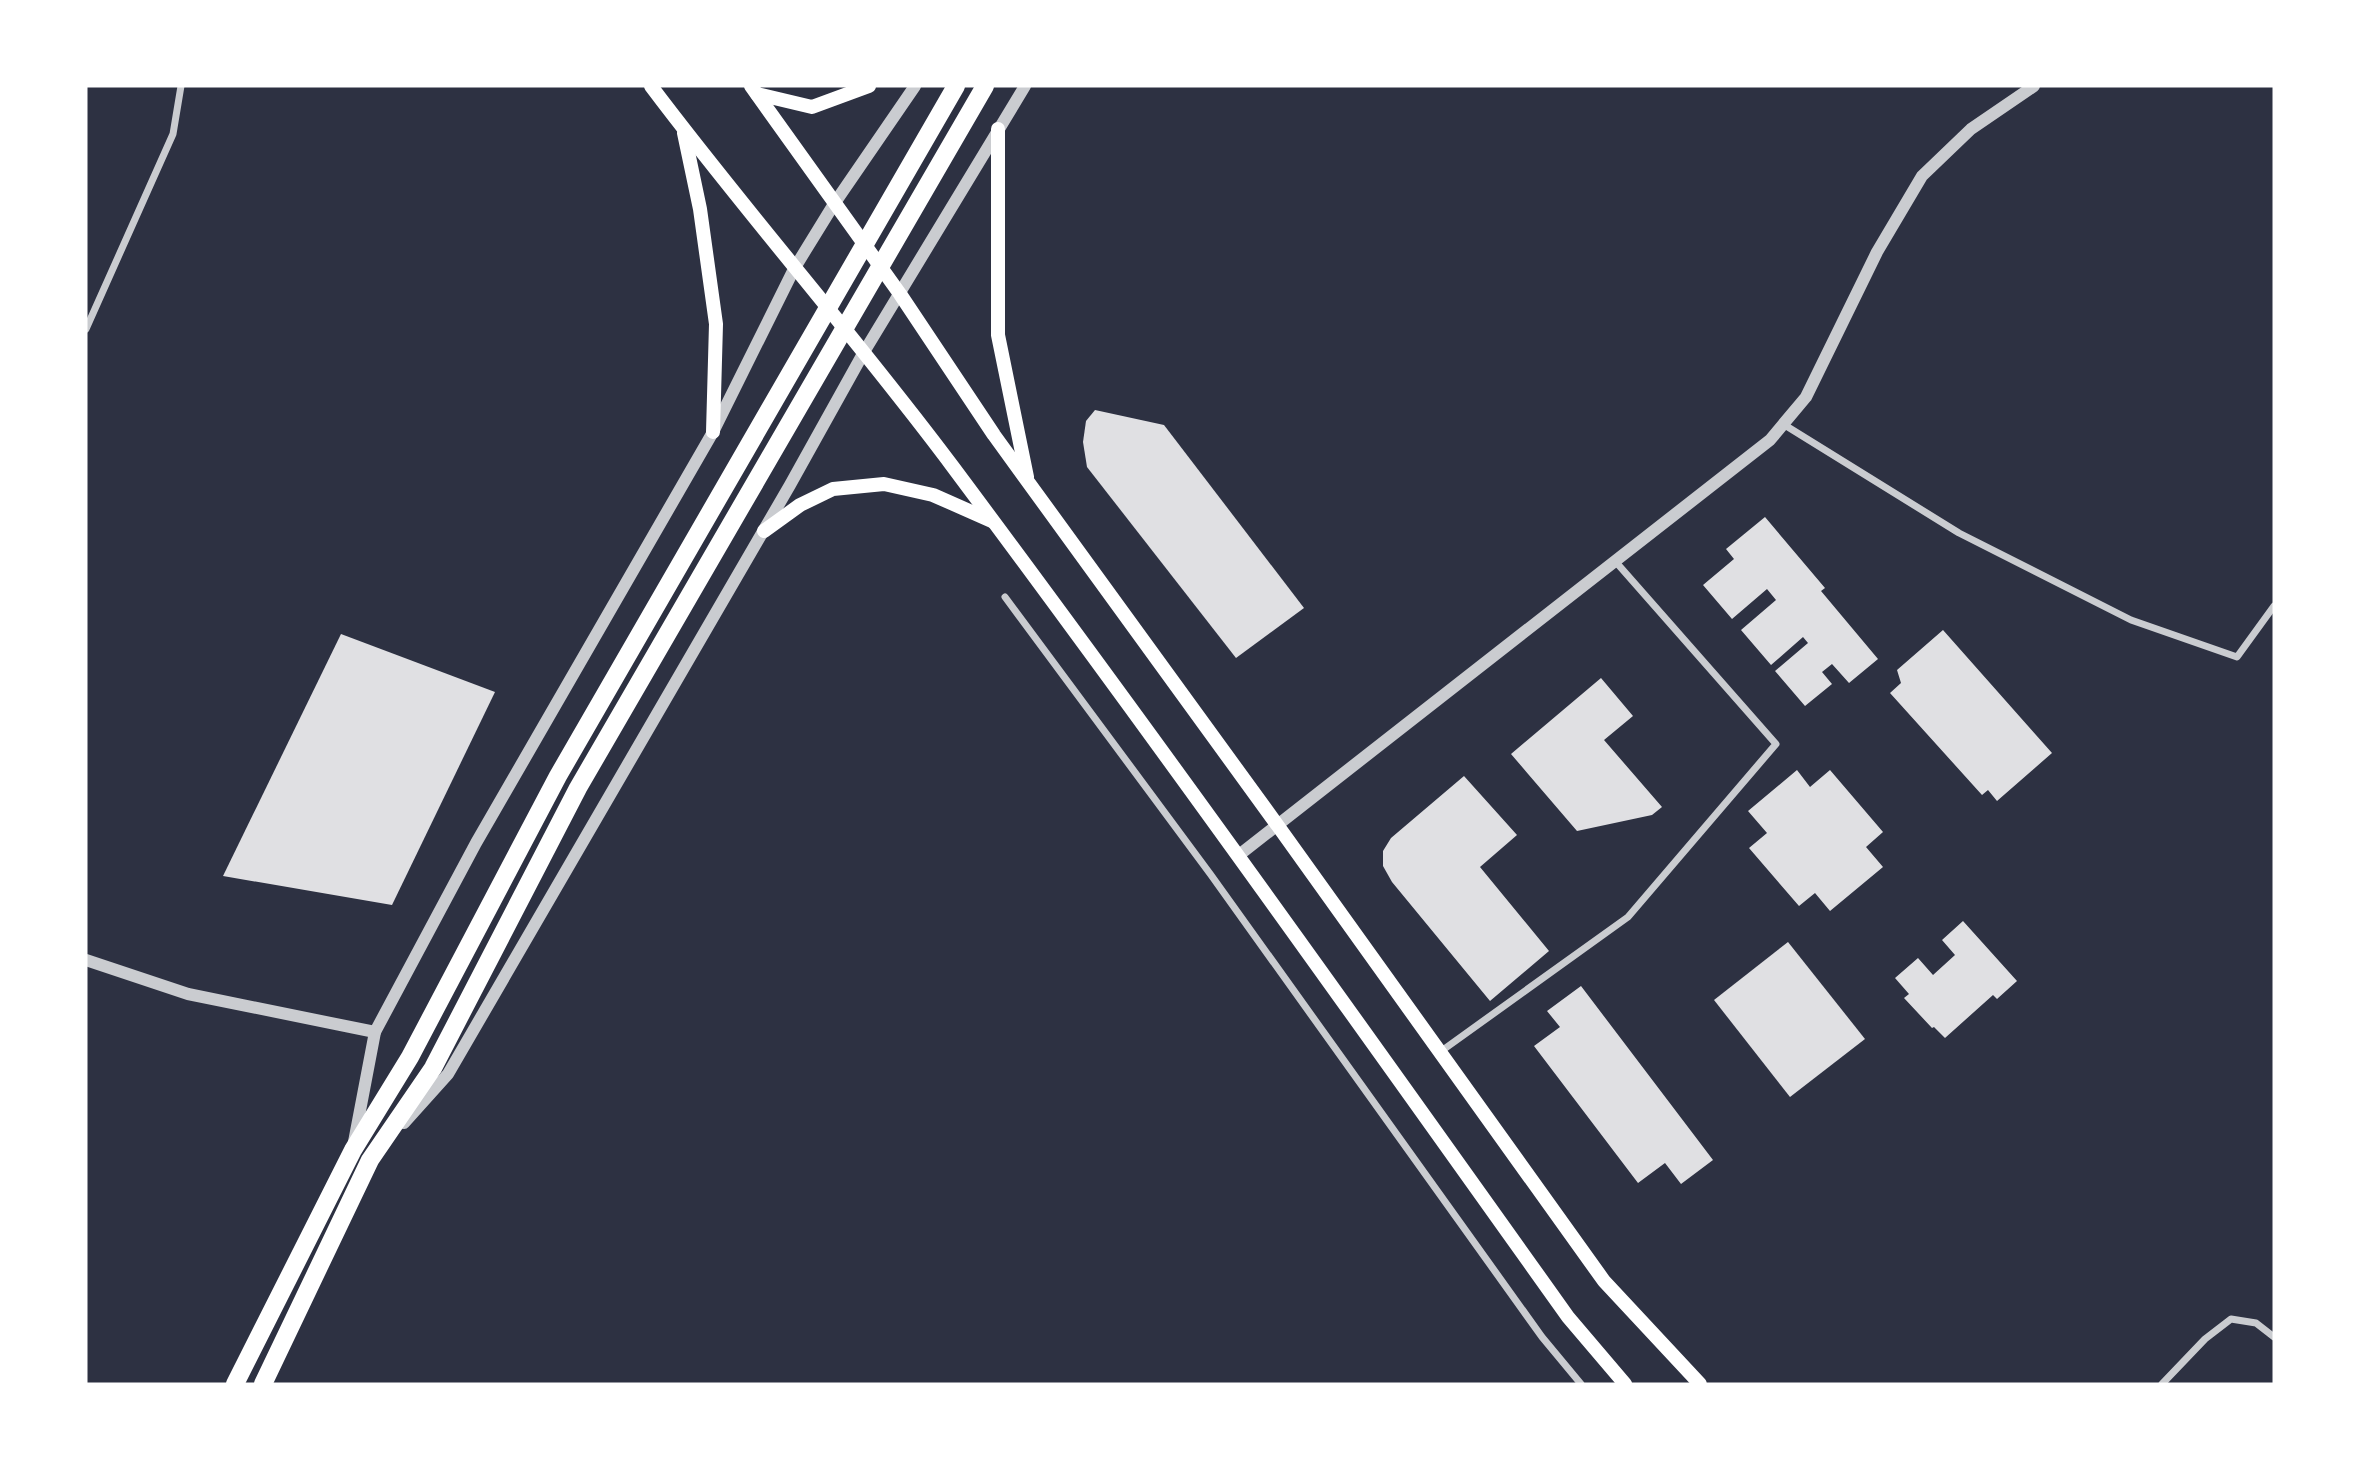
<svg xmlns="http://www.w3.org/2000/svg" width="2360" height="1470" font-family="'Source Serif 4',serif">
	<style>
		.building { fill: #e0e0e3 }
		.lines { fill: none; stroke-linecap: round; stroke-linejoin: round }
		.minor { stroke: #caccd0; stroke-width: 7 }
		.tertiary { stroke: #caccd0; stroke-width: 12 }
		.secondary { stroke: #fff; stroke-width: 14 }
		.primary { stroke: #fff; stroke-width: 18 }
	</style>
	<rect width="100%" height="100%" fill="#2d3142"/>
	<g class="building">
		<path d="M1095,410L1164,425L1304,608L1236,658L1087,467L1083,442L1086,421Z"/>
		<path d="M1765,517L1825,588L1821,591L1878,659L1849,683L1832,664L1822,672L1832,684L1805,706L1775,671L1808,643L1803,637L1771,665L1741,630L1776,600L1767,589L1732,619L1703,585L1734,559L1726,549Z"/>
		<path d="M1943,630L2052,753L1997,801L1988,790L1982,795L1890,693L1901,683L1897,670Z"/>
		<path d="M341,634L495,692L392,905L223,876Z"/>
		<path d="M1601,678L1633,716L1604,740L1662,807L1652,815L1577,831L1511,754Z"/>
		<path d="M1797,770L1810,787L1830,770L1883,832L1866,847L1883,867L1830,911L1815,893L1799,906L1749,848L1767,833L1748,811Z"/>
		<path d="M1464,776L1517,835L1480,867L1549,951L1490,1001L1392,882L1383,866V851L1391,838Z"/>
		<path d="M1963,921L2017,981L1997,999L1993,995L1945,1038L1934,1027L1932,1028L1904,998L1909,994L1895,978L1918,958L1933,975L1955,955L1942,940Z"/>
		<path d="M1788,942L1865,1039L1790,1097L1714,1000Z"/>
		<path d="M1581,986L1713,1160L1681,1184L1665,1163L1638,1183L1534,1046L1560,1027L1547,1011Z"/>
	</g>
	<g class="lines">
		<g class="minor">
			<path d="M86,329L173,134L181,86"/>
			<path d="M1783,424L1959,533L2131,620L2237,657L2274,606"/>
			<path d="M1005,597L1211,875L1542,1337L1581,1384"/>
			<path d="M1440,1052L1628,917L1776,744L1615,561"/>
			<path d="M2162,1384L2205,1339L2231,1319L2256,1323L2274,1337"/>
		</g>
		<g class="tertiary">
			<path d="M1239,855L1770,440L1806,397L1877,252L1922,176L1971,129L2034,86"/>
			<path d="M86,960L188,994L375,1032"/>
			<path d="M404,1123L448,1074L790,485L864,352L1025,86"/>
			<path d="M354,1142L375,1032L476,843L713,432L794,269L834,204L915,86"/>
		</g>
		<g class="secondary">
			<path d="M651,86C748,215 856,337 953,467C1162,747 1365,1032 1568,1317L1625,1384"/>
			<path d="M751,86L900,294L994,435L1278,826L1604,1281L1700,1384"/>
			<path d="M757,94L812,107L869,86"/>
			<path d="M998,129V335L1027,477"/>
			<path d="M684,133L700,209L716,324L713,432"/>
			<path d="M764,531L800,505L833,489L884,484L933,495L992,521"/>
		</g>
		<g class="primary">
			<path d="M235,1384L353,1150L410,1057L558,776L956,86"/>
			<path d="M263,1384L370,1160L433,1068L578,788L985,86"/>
		</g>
	</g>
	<rect width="2360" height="1470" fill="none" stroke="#ffffff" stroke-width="175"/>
</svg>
